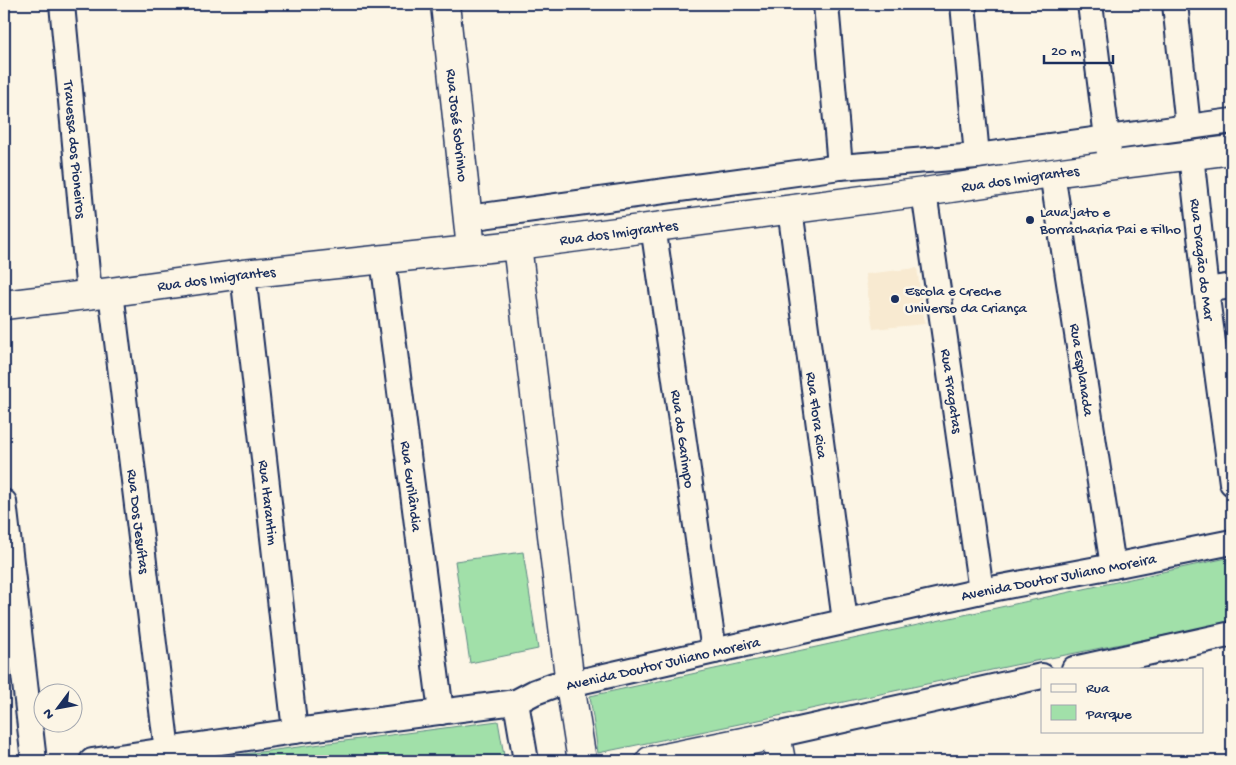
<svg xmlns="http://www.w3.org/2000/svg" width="1236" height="765" font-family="'Gochi Hand',sans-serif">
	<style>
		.built { fill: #f8ead1 }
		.green { fill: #a1e0a9; stroke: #5e8884 }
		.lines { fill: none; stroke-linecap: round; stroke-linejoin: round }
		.minor-casing { stroke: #1b2f5e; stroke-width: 28 }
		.tertiary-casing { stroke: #1b2f5e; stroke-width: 31 }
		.minor { stroke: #fcf5e5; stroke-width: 24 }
		.tertiary { stroke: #fcf5e5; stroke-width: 28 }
		.poi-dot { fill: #1b2f5e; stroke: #fcf5e5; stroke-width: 2 }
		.labels { text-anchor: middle; stroke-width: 5; stroke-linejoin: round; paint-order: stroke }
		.street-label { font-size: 15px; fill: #1b2f5e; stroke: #fcf5e5 }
		.poi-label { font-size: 15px; fill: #1b2f5e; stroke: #fcf5e5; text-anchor: start }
	</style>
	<rect width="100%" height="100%" fill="#fcf5e5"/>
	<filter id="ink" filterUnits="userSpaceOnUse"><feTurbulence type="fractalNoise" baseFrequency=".02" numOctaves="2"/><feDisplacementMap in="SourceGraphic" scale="10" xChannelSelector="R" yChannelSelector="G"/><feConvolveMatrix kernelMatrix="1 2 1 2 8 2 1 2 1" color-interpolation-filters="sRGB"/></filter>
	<g filter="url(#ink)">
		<path class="built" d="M917,268L925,324L873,329L865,274Z"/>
		<g class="green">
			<path d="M523,552L538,649L470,663L455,561Z"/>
			<path d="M1227,558L1232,587V622L1010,666L783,715L598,753L590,696Z"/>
			<path d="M498,721L505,761H191Z"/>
		</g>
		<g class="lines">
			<g class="minor-casing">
				<g id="minor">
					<path id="s1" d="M62,4L89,294"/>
					<path d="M826,4L840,167"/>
					<path d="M963,4L977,156"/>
					<path d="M1090,4L1109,153"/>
					<path d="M1175,4L1188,127"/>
					<path id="s2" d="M1191,155L1206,290L1232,483"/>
					<path id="s3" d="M1052,173L1113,566"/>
					<path id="s4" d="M924,192L981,591"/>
					<path id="s5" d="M790,209L845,621"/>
					<path d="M468,218L840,167L977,156L1232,121"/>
					<path id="s6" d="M653,226L714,651"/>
					<path id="s7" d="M383,259L441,712"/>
					<path id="s8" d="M243,274L295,731"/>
					<path d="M1206,290L1232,286"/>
					<path id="s9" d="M111,292L167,751"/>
					<path d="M4,502L34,761"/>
					<path d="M1074,669L1232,634"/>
					<path d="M516,702L526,761"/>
					<path d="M776,735L1042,676"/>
					<path id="s10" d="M92,761L295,731L516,702L535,692L554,685L570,684L714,651L981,591L1113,566L1232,542"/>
				</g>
			</g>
			<g class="tertiary-casing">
				<g id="tertiary">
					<path id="s11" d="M445,4L471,249"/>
					<path d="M517,245L570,684L582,761"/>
					<path id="s12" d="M4,305L111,292L243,274L517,245L924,192L1052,173L1232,150"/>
					<path d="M650,761L776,735L781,761"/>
				</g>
			</g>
			<use href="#minor" class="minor"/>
			<use href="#tertiary" class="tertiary"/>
		</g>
	</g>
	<g class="poi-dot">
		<circle cx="1030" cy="220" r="5"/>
		<circle cx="895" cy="299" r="5"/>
	</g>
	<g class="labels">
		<g class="street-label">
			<text dy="5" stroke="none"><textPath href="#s11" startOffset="122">Rua José Sobrinho</textPath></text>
			<text dy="5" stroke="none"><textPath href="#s1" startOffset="146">Travessa dos Pioneiros</textPath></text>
			<text dy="5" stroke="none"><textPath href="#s12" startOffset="1024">Rua dos Imigrantes</textPath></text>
			<text dy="5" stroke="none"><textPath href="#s12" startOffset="619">Rua dos Imigrantes</textPath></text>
			<text dy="5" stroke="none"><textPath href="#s2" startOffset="105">Rua Dragão do Mar</textPath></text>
			<text dy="5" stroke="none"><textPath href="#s12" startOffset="214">Rua dos Imigrantes</textPath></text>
			<text dy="5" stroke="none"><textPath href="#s3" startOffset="199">Rua Esplanada</textPath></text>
			<text dy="5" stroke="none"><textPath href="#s4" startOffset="201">Rua Fragatas</textPath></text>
			<text dy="5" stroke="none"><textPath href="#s5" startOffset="208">Rua Flora Rica</textPath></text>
			<text dy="5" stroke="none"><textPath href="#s6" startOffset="215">Rua do Garimpo</textPath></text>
			<text dy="5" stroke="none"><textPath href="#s7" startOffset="229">Rua Gurilândia</textPath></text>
			<text dy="5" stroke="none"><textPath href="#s8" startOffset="230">Rua Itarantim</textPath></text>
			<text dy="5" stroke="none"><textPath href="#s9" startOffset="231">Rua Dos Jesuítas</textPath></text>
			<text dy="5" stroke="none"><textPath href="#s10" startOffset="986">Avenida Doutor Juliano Moreira</textPath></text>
			<text dy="5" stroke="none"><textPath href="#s10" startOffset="581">Avenida Doutor Juliano Moreira</textPath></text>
		</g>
		<g class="poi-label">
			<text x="1040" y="216">Lava jato e<tspan x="1040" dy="17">Borracharia Pai e Filho</tspan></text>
			<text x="905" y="295">Escola e Creche<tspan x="905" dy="17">Universo da Criança</tspan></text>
		</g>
	</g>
	<rect width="1236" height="765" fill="none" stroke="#fcf5e5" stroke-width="20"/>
	<rect x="10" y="10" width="1216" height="745" fill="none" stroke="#1b2f5e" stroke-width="2" filter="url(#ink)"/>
	<rect x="1041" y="668" width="162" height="65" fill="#fcf5e5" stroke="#a2a6af"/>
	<rect x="1051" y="684" width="25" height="8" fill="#fcf5e5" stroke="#a2a6af"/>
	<text x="1086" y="692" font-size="15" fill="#1b2f5e">Rua</text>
	<rect x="1051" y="705" width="25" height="15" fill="#a1e0a9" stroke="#a2a6af"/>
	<text x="1086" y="718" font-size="15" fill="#1b2f5e">Parque</text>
	<g transform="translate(58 708) rotate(238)"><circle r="24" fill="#fcf5e5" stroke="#a2a6af"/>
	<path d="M0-4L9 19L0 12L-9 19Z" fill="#1b2f5e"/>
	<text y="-8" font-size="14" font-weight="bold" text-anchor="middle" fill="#1b2f5e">N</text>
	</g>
	<path d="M1044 55v8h69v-8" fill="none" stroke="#1b2f5e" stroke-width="2.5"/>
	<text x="1051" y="55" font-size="15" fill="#1b2f5e" stroke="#fcf5e5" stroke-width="4" paint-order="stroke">20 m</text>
</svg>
